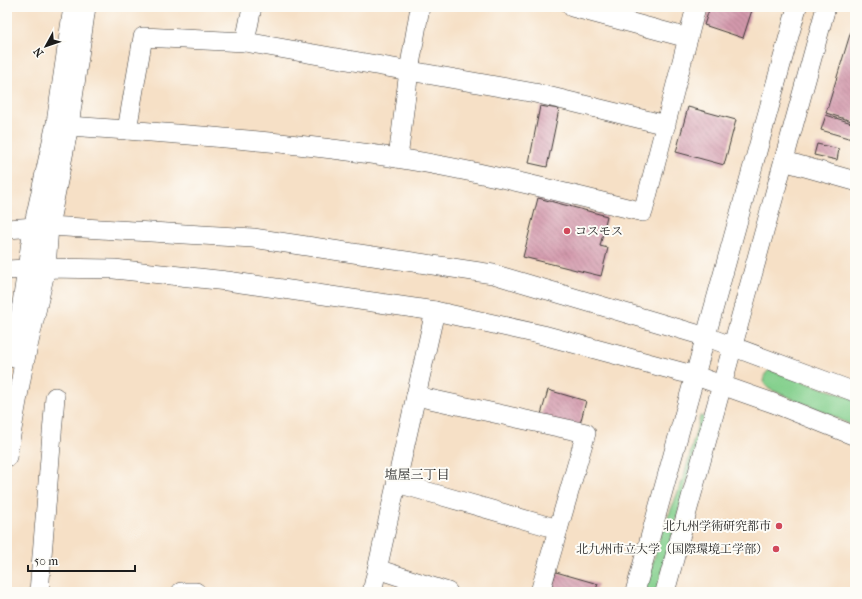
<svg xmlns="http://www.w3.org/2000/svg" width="862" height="599" font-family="'IM FELL French Canon','Noto Serif JP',serif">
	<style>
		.grass { fill: #85d08e; stroke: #507655 }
		.building { fill: url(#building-back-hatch) }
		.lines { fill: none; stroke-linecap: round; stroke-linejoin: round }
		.minor-casing { stroke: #3d3936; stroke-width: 20 }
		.minor { stroke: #fff; stroke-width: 19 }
		.poi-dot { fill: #d1495b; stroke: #fdfcf7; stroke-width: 1.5 }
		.labels { text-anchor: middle; stroke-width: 4; stroke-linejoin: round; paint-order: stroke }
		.poi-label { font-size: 12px; fill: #1c1c1c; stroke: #fdfcf7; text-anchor: end }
		.neighbourhood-label { font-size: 13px; fill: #1c1c1c; stroke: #fdfcf7 }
	</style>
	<defs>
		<pattern id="building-back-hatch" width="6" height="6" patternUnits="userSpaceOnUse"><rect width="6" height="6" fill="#d399ac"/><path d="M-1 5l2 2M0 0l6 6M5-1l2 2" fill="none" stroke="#aa7c8b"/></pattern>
	</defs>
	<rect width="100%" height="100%" fill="#fdfcf7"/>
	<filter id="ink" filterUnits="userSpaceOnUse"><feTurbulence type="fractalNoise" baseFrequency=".025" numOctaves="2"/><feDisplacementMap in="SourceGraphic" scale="8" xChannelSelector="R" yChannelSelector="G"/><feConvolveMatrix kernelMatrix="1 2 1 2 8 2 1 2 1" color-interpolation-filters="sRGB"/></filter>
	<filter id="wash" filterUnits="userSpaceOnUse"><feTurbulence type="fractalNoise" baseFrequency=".012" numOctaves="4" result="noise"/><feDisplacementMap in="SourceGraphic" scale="16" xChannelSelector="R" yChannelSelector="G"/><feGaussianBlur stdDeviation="0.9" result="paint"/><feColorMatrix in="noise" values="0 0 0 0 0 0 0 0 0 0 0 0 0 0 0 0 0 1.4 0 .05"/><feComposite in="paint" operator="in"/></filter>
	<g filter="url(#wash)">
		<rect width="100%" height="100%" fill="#f6e0c6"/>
		<g class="grass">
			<path d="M769,370L855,399V427L823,411L769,389C762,383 762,376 769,370Z"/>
			<path d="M700,416L704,417L657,592H645L660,537L684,477Z"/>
		</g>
		<g id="blocks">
			<g class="building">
				<path d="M710,7H753L743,38L704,25Z"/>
				<path d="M855,18V122L826,113Z"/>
				<path d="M540,106L559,109L547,167L529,163Z"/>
				<path d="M688,107L736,120L724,165L676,152Z"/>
				<path d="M826,115L855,124V140L821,130Z"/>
				<path d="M817,144L839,149L837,160L814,155Z"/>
				<path d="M538,198L607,216L600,246L608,248L601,276L523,257Z"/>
				<path d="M548,390L586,401L579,428L540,418Z"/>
				<path d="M556,572L598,584L595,592L550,591Z"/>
			</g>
		</g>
	</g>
	<g filter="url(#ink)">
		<use href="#blocks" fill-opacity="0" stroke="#3d3936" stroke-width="1"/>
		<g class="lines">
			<g class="minor-casing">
				<g id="minor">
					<path d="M572,7L688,38"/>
					<path d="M245,42L252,7"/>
					<path d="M666,125L535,93L245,42L143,37L127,130C217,137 308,144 397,158C480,171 561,192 643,212L696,7"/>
					<path d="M69,126L127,130"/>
					<path d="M398,158L409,71L420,7"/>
					<path d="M784,161L855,181"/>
					<path d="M7,229L49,226L253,238L493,274L707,337L855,392"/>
					<path d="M7,270L46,268L114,269L227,281L435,311L543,335L696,376L773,403L855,436"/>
					<path d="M14,358L33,228L56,123L73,7"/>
					<path d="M416,396L586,433L540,592"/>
					<path d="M7,457L23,368L46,268L49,226L69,126L86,7"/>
					<path d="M397,483L558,529"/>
					<path d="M377,569L448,592"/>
					<path d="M39,592L55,397"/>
					<path d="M181,592H196"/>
					<path d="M372,592L435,311"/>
					<path d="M635,592L797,7"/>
					<path d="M665,592L826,7"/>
				</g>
			</g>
			<use href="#minor" class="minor"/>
		</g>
	</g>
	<g class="poi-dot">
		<circle cx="567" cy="231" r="4"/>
		<circle cx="779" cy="526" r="4"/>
		<circle cx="776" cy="549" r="4"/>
	</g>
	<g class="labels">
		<g class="poi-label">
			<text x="575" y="235" text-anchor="start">コスモス</text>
			<text x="771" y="530">北九州学術研究都市</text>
			<text x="768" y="553">北九州市立大学（国際環境工学部）</text>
		</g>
		<g class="neighbourhood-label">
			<text x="417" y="479">塩屋三丁目</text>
		</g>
	</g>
	<rect width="862" height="599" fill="none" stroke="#fdfcf7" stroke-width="24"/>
	<g transform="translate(46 46) rotate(230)" stroke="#fdfcf7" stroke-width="3" paint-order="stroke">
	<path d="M0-3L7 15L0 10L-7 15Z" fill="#1c1c1c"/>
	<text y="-6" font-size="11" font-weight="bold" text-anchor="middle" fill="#1c1c1c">N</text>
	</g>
	<path d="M28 565v6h107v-6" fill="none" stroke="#1c1c1c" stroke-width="2"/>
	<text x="34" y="565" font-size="12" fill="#1c1c1c" stroke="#fdfcf7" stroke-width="3" paint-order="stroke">50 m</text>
</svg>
